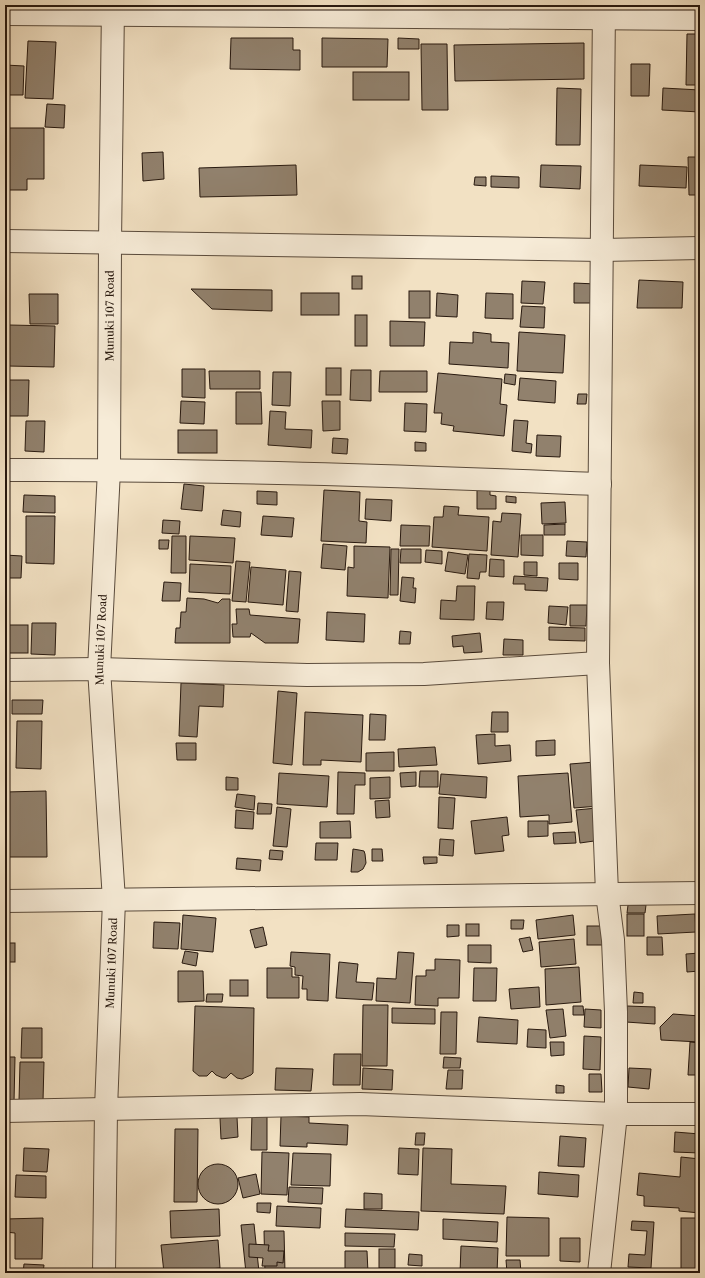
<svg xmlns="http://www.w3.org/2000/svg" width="705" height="1278" font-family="'Libre Caslon Text',serif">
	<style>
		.building { fill: #91816d; stroke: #28190f }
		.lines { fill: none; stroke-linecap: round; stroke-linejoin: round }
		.minor-casing { stroke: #5a4b3c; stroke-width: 24 }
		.minor { stroke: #f7ecd8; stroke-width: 22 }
		.labels { text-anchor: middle; stroke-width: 4; stroke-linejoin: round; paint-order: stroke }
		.street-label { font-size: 11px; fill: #28190f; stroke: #f7ecd8 }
	</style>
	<rect width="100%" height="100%" fill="#f2e1c3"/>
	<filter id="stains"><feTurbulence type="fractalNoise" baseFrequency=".005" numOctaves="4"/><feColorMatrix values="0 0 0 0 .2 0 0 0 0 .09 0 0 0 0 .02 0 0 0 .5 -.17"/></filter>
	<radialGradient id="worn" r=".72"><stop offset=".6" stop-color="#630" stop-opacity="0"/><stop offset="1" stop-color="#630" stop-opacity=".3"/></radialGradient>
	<g class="building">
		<path d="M687,34H700V85H686Z"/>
		<path d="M231,38H293V50H300V70L230,69Z"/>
		<path d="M322,38L388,39L387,67H322Z"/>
		<path d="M398,38L419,39V49H398Z"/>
		<path d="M28,41L56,42L53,99L25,98Z"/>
		<path d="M584,43V79L455,81L454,45Z"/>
		<path d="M421,44H447L448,110H422Z"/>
		<path d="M631,64H650L649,96H631Z"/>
		<path d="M5,65L24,66L23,95H5Z"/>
		<rect x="353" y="72" width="56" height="28"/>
		<path d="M557,88L581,89L580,145H556Z"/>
		<path d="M663,88L700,90V112L662,110Z"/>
		<path d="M47,104L65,105L64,128L45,127Z"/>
		<path d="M5,128H44V179H27V190H5Z"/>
		<path d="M163,152L164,179L143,181L142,153Z"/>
		<path d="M688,157H700V195H689Z"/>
		<path d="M296,165L297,195L200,197L199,168Z"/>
		<path d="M541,165L581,166L580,189L540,187Z"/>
		<path d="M640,165L687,167L686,188L639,186Z"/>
		<path d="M491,176L519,177V188L491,187Z"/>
		<path d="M475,177H486V186L474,185Z"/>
		<rect x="352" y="276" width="10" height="13"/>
		<path d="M639,280L683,282L682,308H637Z"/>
		<path d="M522,281L545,282L543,304L521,303Z"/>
		<path d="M574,283L596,284V303H574Z"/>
		<path d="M191,289L272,290V311L212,309Z"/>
		<rect x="409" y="291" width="21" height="27"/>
		<rect x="301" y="293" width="38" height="22"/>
		<path d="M437,293L458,295L457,317L436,316Z"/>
		<path d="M486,293L513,294V319L485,318Z"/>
		<path d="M29,294H58V324H30Z"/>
		<path d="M522,306L545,307L544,328L520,327Z"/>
		<rect x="355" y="315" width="12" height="31"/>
		<path d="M390,321L425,322L424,346H390Z"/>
		<path d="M9,325L55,326L54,367L8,366Z"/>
		<path d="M473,332L491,334V342L509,343L508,368L449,364L450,342L473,343Z"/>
		<path d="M519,332L565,335L563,373L517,371Z"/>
		<rect x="326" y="368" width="15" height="27"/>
		<path d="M182,369H205V398L182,397Z"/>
		<path d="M351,370H371V401L350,400Z"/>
		<path d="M209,371H260V389H210Z"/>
		<path d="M380,371H427V392H379Z"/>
		<path d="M273,372H291L290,406L272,405Z"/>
		<path d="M438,373L502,379L500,404L507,405L504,436L453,431L454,426L441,424L442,413H434Z"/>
		<path d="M505,374L516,375L515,385L504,383Z"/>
		<path d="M520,378L556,381L555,403L518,400Z"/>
		<path d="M9,380H29L28,416H8Z"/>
		<path d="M236,392H261L262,424H236Z"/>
		<path d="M578,394H587L586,404H577Z"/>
		<path d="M181,401L205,402L204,424L180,423Z"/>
		<path d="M322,401H340V430L323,431Z"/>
		<path d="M405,403L427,404L426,432L404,431Z"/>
		<path d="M270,411L286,412L285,429L312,430L311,448L268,445Z"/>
		<path d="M514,420L528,421L526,443L532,444L531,453L512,451Z"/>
		<path d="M26,421H45L44,452L25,451Z"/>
		<rect x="178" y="430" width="39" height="23"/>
		<path d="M537,435L561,436L560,457L536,456Z"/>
		<path d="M333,438L348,439L347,454L332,453Z"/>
		<path d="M415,442L426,443V451H415Z"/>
		<path d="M184,484L204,486L202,511L181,509Z"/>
		<path d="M477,489H490V495L496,496V509H477Z"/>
		<path d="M324,490L360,492L359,521L367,522L366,543L321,541Z"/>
		<path d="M257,491L277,492V505L257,504Z"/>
		<path d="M24,495L55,496V513L23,512Z"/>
		<path d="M506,496L516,497V503L506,502Z"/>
		<path d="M366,499L392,500L391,521L365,519Z"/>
		<path d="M565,502L566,523L542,524L541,503Z"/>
		<path d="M444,506L459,507L458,515L489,517L487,551L432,547L434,517H443Z"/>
		<path d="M223,510L241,512L240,527L221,525Z"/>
		<path d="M502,513L521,514L518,557L491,555L493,521L501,522Z"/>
		<path d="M26,516H55L54,564L26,563Z"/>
		<path d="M263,516L294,518L292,537L261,535Z"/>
		<path d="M163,520L180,521L179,534L162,533Z"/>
		<path d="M565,524V535H544V525Z"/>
		<path d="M401,525L430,526L429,546H400Z"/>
		<path d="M521,535H543V556L521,555Z"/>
		<path d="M172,536H186V573H171Z"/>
		<path d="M190,536L235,538L233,563L189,560Z"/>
		<path d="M5,537L9,538V550H5Z"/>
		<path d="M159,540H169L168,549H159Z"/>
		<path d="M567,541L587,542L586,557L566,556Z"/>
		<path d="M323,544L347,546L345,570L321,568Z"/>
		<path d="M354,546L390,547L388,598L347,596L348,567L354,568Z"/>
		<path d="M391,549H399L398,595H390Z"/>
		<path d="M401,549H421V563H400Z"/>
		<path d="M426,550L442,551V564L425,562Z"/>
		<path d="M448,552L468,555L465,574L445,571Z"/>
		<path d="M469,554L487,555L486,572H480L479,579L467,578Z"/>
		<path d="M5,555L22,556L21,578H5Z"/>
		<path d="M490,559L504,560V577L489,576Z"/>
		<path d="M236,561L250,562L246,602L232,601Z"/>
		<path d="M524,562H537V576L524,575Z"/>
		<path d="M559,563H578V580L559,579Z"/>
		<path d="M190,564L231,566L230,594L189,592Z"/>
		<path d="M251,567L286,570L283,605L248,602Z"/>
		<path d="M289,571L301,572L298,612L286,611Z"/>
		<path d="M514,576L548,578L547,591L525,590V584H513Z"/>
		<path d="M402,577L414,578L413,588H416L415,603L400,601Z"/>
		<path d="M164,582L181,583L180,601H162Z"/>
		<path d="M457,586H475L474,620L440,619L441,600L456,601Z"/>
		<path d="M187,598L204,599L218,603L222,599H230V643H175L176,628H180L181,612H186Z"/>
		<path d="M487,602H504L503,620L486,619Z"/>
		<path d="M570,605H587L586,626H570Z"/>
		<path d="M549,606L568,607L566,625L548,623Z"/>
		<path d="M236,609H249L250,615L300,619L298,643H265L251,633L250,637H233L232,624H237Z"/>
		<path d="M327,612L365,614L364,642L326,640Z"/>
		<path d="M32,623H56L55,655L31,654Z"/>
		<rect x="5" y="625" width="23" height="28"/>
		<path d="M549,627L585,628V641L549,640Z"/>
		<path d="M400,631L411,632L410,644H399Z"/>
		<path d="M480,633L482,652L464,653L463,646L453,647L452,636Z"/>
		<path d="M504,639L523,640V655H503Z"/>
		<path d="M181,683L224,685L223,707L199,706L197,737L179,736Z"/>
		<path d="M278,691L297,693L292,765L273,763Z"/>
		<path d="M12,700H43L42,714H12Z"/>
		<path d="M305,712L363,715L361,762L321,760V765H303Z"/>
		<path d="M492,712H508V732H491Z"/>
		<path d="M370,714L386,715L385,740H369Z"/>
		<path d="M17,721H42L41,769L16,768Z"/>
		<path d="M495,734V746L510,745L511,761L478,764L476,735Z"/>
		<path d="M555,740V755L536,756V741Z"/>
		<path d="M176,743H196V760H177Z"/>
		<path d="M435,747L437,765L399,767L398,749Z"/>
		<path d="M394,752V771H366V753Z"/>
		<path d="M595,762L599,806L574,808L570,764Z"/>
		<path d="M420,771H438V787H419Z"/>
		<path d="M338,772L365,773V785H355L354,814H337Z"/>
		<path d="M416,772V786L401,787L400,773Z"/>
		<path d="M279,773L329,776L327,807L277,804Z"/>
		<path d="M568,773L572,822L549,824V815L520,817L518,776Z"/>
		<path d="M441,774L487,777L486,798L439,794Z"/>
		<path d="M226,777L238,778V790H226Z"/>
		<path d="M390,777V798L370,799V778Z"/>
		<path d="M46,791L47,857H5V792Z"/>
		<path d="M237,794L255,796L254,810L235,807Z"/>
		<path d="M439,797L455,798L453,829L438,828Z"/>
		<path d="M389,800L390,817L376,818L375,801Z"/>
		<path d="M258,803L272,804L271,814H257Z"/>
		<path d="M277,807L291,809L287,847L273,846Z"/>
		<path d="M597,808L601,840L580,843L576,810Z"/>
		<path d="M236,810L254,812L253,829L235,828Z"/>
		<path d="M507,817L509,835L502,836L504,851L475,854L471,821Z"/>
		<path d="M350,821L351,838H320V822Z"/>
		<path d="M528,821H548V836L528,837Z"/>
		<path d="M575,832L576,843L554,844L553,833Z"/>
		<path d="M440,839L454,840L453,856L439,855Z"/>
		<path d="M316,843H338L337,860H315Z"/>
		<path d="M353,849L359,850L364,851L365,854L366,863L363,869L358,872H351Z"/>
		<path d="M372,849H382L383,861H372Z"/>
		<path d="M270,850L283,851L282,860L269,859Z"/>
		<path d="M423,857H437V863L424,864Z"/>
		<path d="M237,858L261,860L260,871L236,869Z"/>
		<path d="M628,905H646L645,913H627Z"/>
		<rect x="627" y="914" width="17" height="22"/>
		<path d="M695,914L696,932L658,934L657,916Z"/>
		<path d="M183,915L216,918L213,952L181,949Z"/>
		<path d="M573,915L575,935L538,939L536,920Z"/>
		<path d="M511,920H524L523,929H511Z"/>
		<path d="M154,922L180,923L178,949L153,948Z"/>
		<rect x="466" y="924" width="13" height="12"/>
		<path d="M447,925H459V936L447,937Z"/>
		<rect x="587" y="926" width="19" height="19"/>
		<path d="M263,927L267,945L255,948L250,930Z"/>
		<path d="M530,937L533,950L523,952L519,939Z"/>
		<path d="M647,937H662L663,955H647Z"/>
		<path d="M574,939L576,964L541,967L539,942Z"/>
		<rect x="5" y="943" width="10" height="19"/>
		<path d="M468,945H491V963L468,962Z"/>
		<path d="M185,951L198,953L196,966L182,963Z"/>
		<path d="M291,952L330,954L328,1001L307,1000V989H302L303,976L295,975V967L290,966Z"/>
		<path d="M398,952L414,953L410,1003L376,1001L377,978L396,979Z"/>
		<path d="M700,953V971L687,972L686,954Z"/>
		<path d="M435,959L460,960L459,998H438V1006L415,1005L416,976H426V970H435Z"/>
		<path d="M339,962L358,964L356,982L374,983L372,1000L336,998Z"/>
		<path d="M579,967L581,1002L546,1005L545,969Z"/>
		<path d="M267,968H292V977H299V998H267Z"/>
		<path d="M474,968H497L496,1001H473Z"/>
		<path d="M178,971H203L204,1001L178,1002Z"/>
		<rect x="230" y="980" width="18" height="16"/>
		<path d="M5,982H9L8,1016H5Z"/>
		<path d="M539,987L540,1007L511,1009L509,989Z"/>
		<path d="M634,992L643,993V1003H633Z"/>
		<path d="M207,994H223L222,1002H206Z"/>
		<path d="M363,1005H388L387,1066H362Z"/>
		<path d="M195,1006L254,1008L253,1073L251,1075L242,1079L237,1078L231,1073L226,1078H223L216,1075L212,1071L207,1076H199L193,1071Z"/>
		<path d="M573,1006H583L584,1015H573Z"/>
		<path d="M627,1006L655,1007V1024L626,1022Z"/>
		<path d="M392,1008L435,1009V1024L392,1023Z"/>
		<path d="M563,1009L566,1036L550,1038L546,1010Z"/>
		<path d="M585,1009L601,1010V1028L584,1027Z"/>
		<path d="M441,1012H457L456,1054H440Z"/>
		<path d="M673,1014L700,1016V1042L661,1040L660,1027Z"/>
		<path d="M479,1017L518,1020L517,1044L477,1042Z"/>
		<path d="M22,1028H42V1058H21Z"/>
		<path d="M528,1029L546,1030V1048L527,1047Z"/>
		<path d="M584,1036L601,1037L600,1070L583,1069Z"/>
		<path d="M550,1042H564V1055L551,1056Z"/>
		<path d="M690,1042L700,1043V1075H688Z"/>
		<path d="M334,1054H361L360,1085H333Z"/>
		<path d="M5,1057H15L14,1102H5Z"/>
		<path d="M444,1057L461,1058L460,1068H443Z"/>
		<path d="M20,1062H44L43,1101H19Z"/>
		<path d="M276,1068L313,1069L311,1091L275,1090Z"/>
		<path d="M363,1068L393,1070L392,1090L362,1089Z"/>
		<path d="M629,1068L651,1069L649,1089L628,1087Z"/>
		<path d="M448,1070H463L462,1089H446Z"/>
		<path d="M589,1074H601L602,1092H589Z"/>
		<path d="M556,1085L564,1086V1093H556Z"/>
		<path d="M252,1114H267V1150H251Z"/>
		<path d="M281,1116L309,1117V1123L348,1125L347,1145L307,1143V1147L280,1146Z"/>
		<path d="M237,1117L238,1137L221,1139L220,1118Z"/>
		<path d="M175,1129H198L197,1202H174Z"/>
		<path d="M675,1132L700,1134V1153L674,1152Z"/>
		<path d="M416,1133H425L424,1145H415Z"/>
		<path d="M560,1136L586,1138L584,1167L558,1166Z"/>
		<path d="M24,1148L49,1149L47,1172L23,1171Z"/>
		<path d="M399,1148L419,1149L418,1175L398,1174Z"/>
		<path d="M423,1148L452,1149L451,1184L506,1186L504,1214L421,1211Z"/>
		<path d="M262,1152L289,1153L287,1195L261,1194Z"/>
		<path d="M293,1153L331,1154L330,1186L291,1185Z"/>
		<path d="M681,1157L700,1159V1213L679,1211V1208L644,1206V1196L637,1195L639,1173L680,1177Z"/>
		<path d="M5,1159H6L5,1186Z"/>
		<circle cx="218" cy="1184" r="20"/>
		<path d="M539,1172L579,1175L578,1197L538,1194Z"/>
		<path d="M256,1174L260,1194L243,1198L238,1178Z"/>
		<path d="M16,1175L46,1176V1198L15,1197Z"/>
		<path d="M289,1187L323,1188L322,1204L288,1202Z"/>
		<path d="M364,1193L382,1194V1209H364Z"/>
		<path d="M257,1203H271L270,1213L257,1212Z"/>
		<path d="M277,1206L321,1208L320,1228L276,1226Z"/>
		<path d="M219,1209L220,1236L171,1238L170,1211Z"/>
		<path d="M346,1209L419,1212L418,1230L345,1227Z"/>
		<path d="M507,1217L549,1218V1256H506Z"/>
		<path d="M43,1218L42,1259H15V1233L5,1232V1219Z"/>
		<rect x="681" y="1218" width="19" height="51"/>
		<path d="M443,1219L498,1222L497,1242L443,1239Z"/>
		<path d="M632,1221L654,1222L651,1268L628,1267L629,1254L645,1255L647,1231L631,1230Z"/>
		<path d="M254,1224L259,1272L246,1273L241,1225Z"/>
		<path d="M264,1231H284L285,1273H265Z"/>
		<path d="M345,1233L395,1234L394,1247L345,1246Z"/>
		<path d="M560,1238H580V1262L560,1261Z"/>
		<path d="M218,1240L220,1268L210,1269V1273H164L161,1245Z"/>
		<path d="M249,1244L269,1245L268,1251H284L283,1263L277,1262V1266H262L263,1258L249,1257Z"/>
		<path d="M461,1246L498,1248L497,1273H460Z"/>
		<rect x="379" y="1249" width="16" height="19"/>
		<path d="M345,1251H367L368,1273H345Z"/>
		<path d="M409,1254L422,1255V1266L408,1265Z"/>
		<path d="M506,1260H520L521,1273H507Z"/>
		<path d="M24,1264L44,1265L43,1273H23Z"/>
		<path d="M215,1271L236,1272V1273H215Z"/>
		<rect x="373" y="1272" width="11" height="1"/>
	</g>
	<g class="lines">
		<g class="minor-casing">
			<g id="minor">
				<path d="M5,14L700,19"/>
				<path d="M5,241L602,250L700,248"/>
				<path d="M5,470C203,469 402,476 600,484"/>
				<path d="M5,670L99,669L307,675L424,674L598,663"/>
				<path d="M5,901L700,893"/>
				<path d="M5,1111L360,1104L616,1114H700"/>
				<path id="s1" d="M104,1273L106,1109L114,900L99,669L109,470L110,243L113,5"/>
				<path d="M599,1273L616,1114V1012L613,940L607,893L598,663L604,5"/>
			</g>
		</g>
		<use href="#minor" class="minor"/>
	</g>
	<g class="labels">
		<g class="street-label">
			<text dy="4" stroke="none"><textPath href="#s1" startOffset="958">Munuki 107 Road</textPath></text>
			<text dy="4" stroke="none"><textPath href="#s1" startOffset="634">Munuki 107 Road</textPath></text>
			<text dy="4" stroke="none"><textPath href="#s1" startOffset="310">Munuki 107 Road</textPath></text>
		</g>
	</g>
	<rect width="705" height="1278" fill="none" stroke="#f2e1c3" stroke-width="20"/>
	<rect x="6" y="6" width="693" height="1266" fill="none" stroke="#28190f" stroke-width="2"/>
	<rect x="10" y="10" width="685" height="1258" fill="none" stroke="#28190f"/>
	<rect width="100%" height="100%" filter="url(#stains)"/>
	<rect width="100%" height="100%" fill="url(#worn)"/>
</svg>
